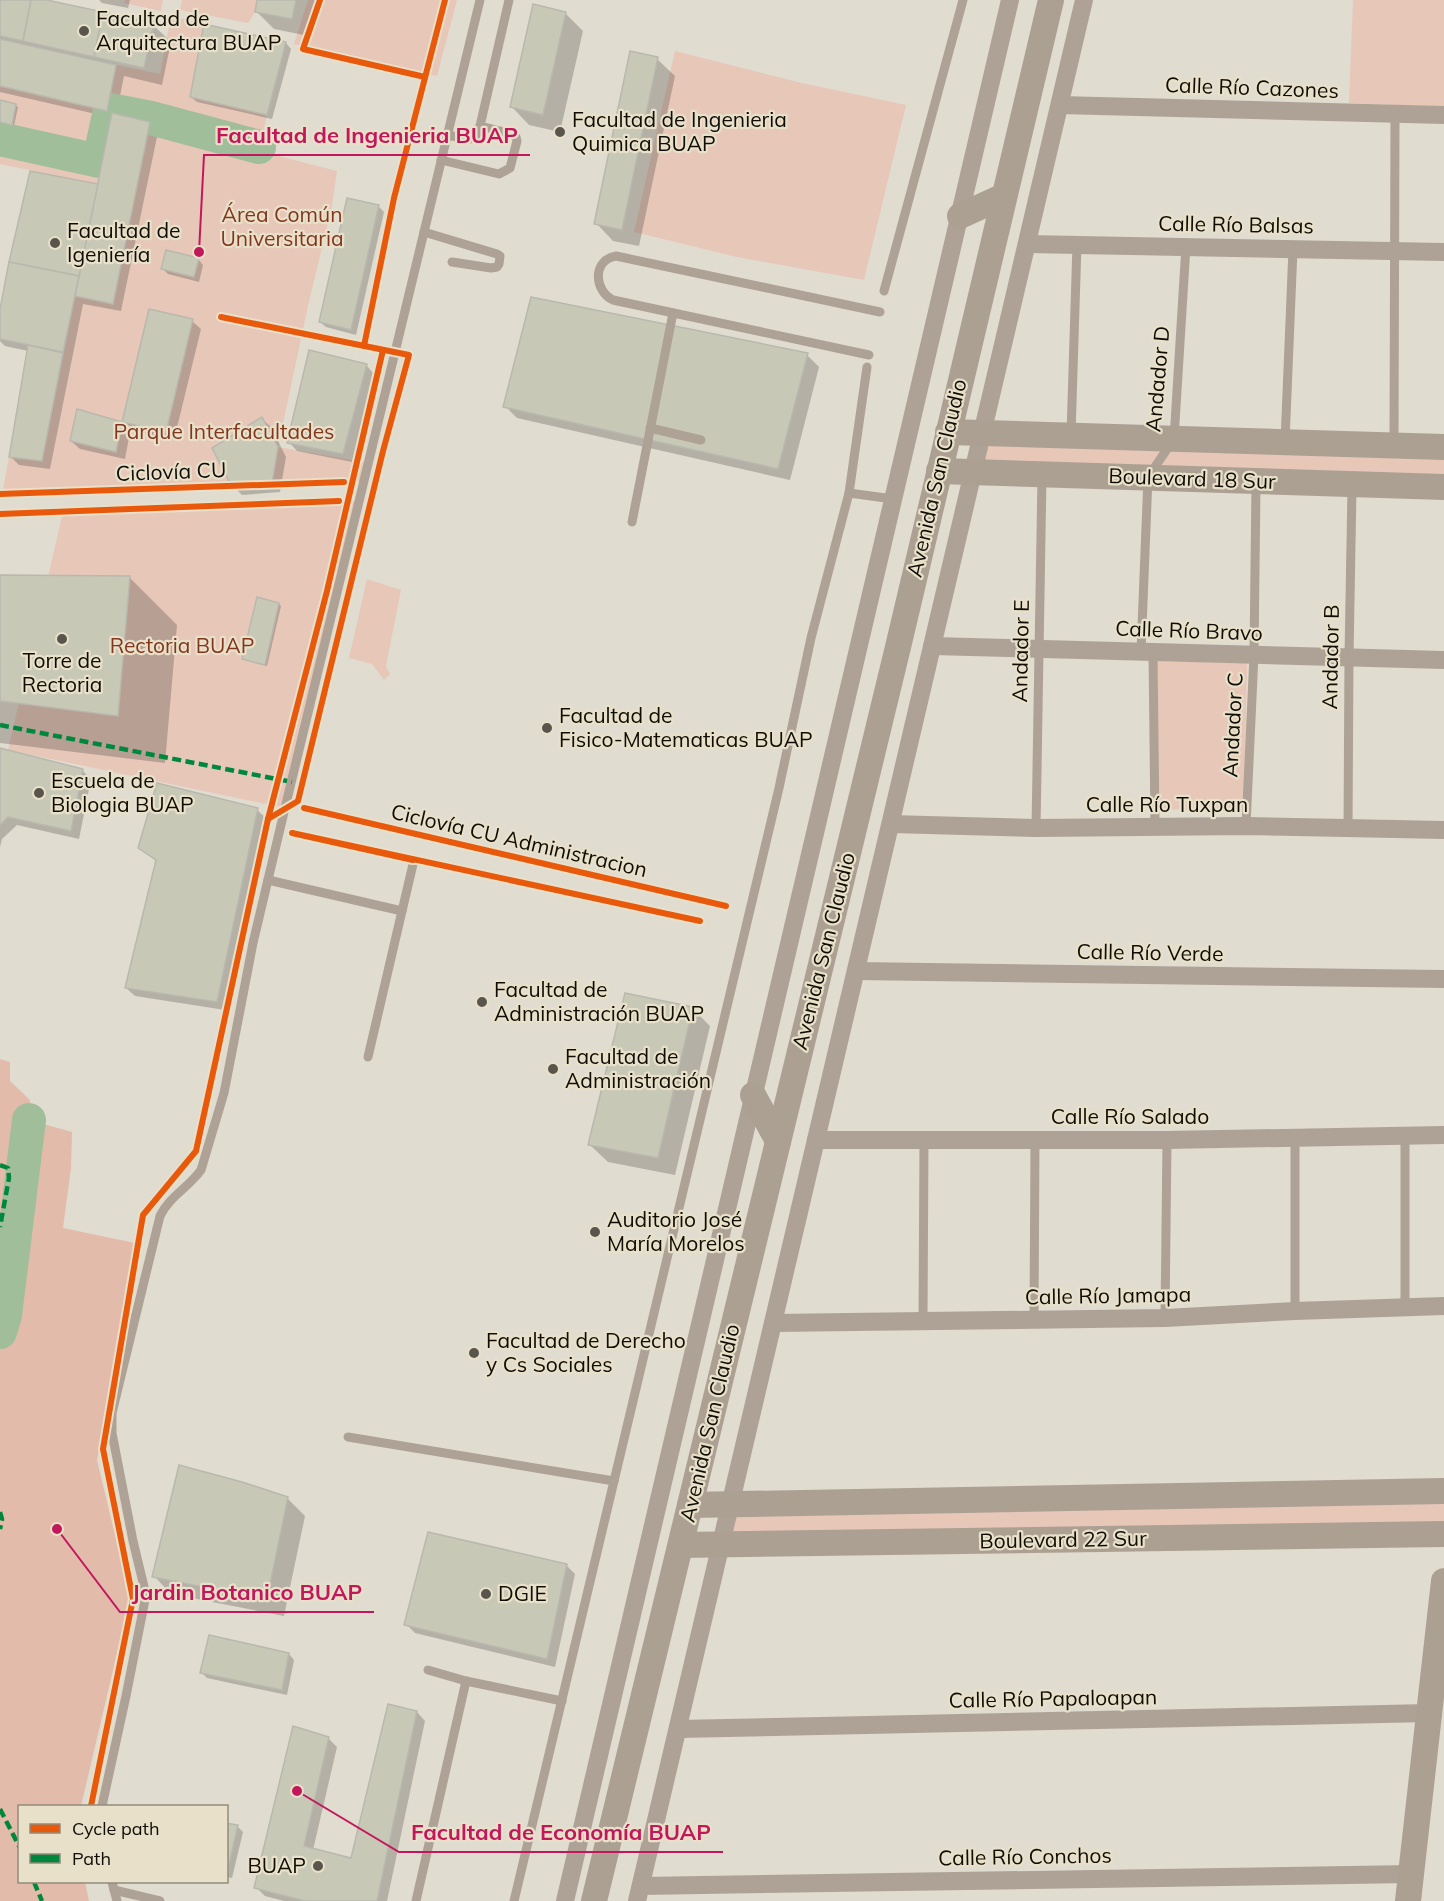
<svg xmlns="http://www.w3.org/2000/svg" width="1444" height="1901" font-family="Mulish,sans-serif">
	<style>
		.green { fill: #e7c7b8; fill-rule: evenodd }
		.forest { fill: #e2bbab }
		.shadow { fill: #0003 }
		.lines { fill: none; stroke-linecap: round; stroke-linejoin: round }
		.river { stroke: #a0be9a; stroke-width: 34 }
		.building { fill: #c8c8b7; stroke: #b9b8ae; stroke-width: 1.5 }
		.lane { stroke: #aea296; stroke-width: 9 }
		.street { stroke: #aea296; stroke-width: 18 }
		.secondary { stroke: #aca093; stroke-width: 26 }
		.quiet { stroke: #00873e; stroke-width: 4.5; stroke-dasharray: 9 4.5; stroke-linecap: butt }
		.cycleway-casing { stroke: #e8e0c9; stroke-width: 10 }
		.cycleway { stroke: #e8590c; stroke-width: 6 }
		.poi-dot { fill: #59554d; stroke: #e8e0c9; stroke-width: 2 }
		.labels { text-anchor: middle; stroke-width: 4.5; stroke-linejoin: round; paint-order: stroke }
		.poi-label { font-size: 21px; fill: #100d06; stroke: #e8e0c9; text-anchor: start }
		.street-label { font-size: 21px; fill: #100d06; stroke: #e8e0c9 }
		.park-label { font-size: 21px; fill: #83361e; stroke: #e8e0c9 }
		.leader { fill: none; stroke: #c2185b; stroke-width: 2 }
		.callout-dot { fill: #c2185b; stroke: #e8e0c9; stroke-width: 2 }
		.callout-label { font-size: 22px; text-anchor: middle; font-weight: bold; fill: #c2185b; stroke: #e8e0c9; stroke-width: 4.5; stroke-linejoin: round; paint-order: stroke }
	</style>
	<rect width="100%" height="100%" fill="#e1dcd0"/>
	<g class="green">
		<path d="M125,0H163L161,11L124,3Z"/>
		<path d="M182,0H257L255,12L248,23L180,10Z"/>
		<path d="M308,0H457L437,76L294,44Z"/>
		<path d="M1353,0H1444V107L1349,103Z"/>
		<path d="M171,16L204,24L190,97L267,115L259,151L337,171L332,206L308,306L278,447L368,463L364,481L272,483L232,487L2,495L9,457L42,461L75,297L113,303L150,122L112,113L98,184L0,164V86L107,111L116,65L160,74ZM150,309L193,319L166,432L122,421ZM77,409L122,422L116,452L70,441Z"/>
		<path d="M675,51L802,83L906,105L864,280L737,257L634,232Z"/>
		<path d="M982,433L1444,447V487L974,472Z"/>
		<path d="M359,501L285,808L8,750L63,512Z"/>
		<path d="M367,579L401,590L386,666L390,674L384,680L372,664L349,658Z"/>
		<path d="M1157,661L1247,663L1244,811L1154,809Z"/>
		<path d="M1444,1493V1534L721,1545L730,1505Z"/>
	</g>
	<path class="forest" d="M0,1059L10,1062V1081L30,1100L29,1120L72,1132L71,1168L63,1228L135,1243L97,1460L130,1598L81,1806H20V1882H85L89,1901H0Z"/>
	<g class="shadow">
		<path d="M0,0H40L153,25L171,42L162,85L124,76L116,116L149,123L158,132L121,311L83,304L50,469L19,465L10,456L28,351L5,346L0,341V317L99,186L113,118L0,92Z"/>
		<path d="M99,0H130L128,8L102,3Z"/>
		<path d="M258,0H316L309,36L274,29L256,11Z"/>
		<path d="M565,13L583,31L560,132L529,125L512,107Z"/>
		<path d="M286,43L291,49L272,119L197,102L191,97Z"/>
		<path d="M657,59L675,76L639,246L613,241L596,223Z"/>
		<path d="M0,102L15,105L18,107L14,126L0,123Z"/>
		<path d="M379,207L384,212L356,335L326,327L320,322Z"/>
		<path d="M198,259L203,265L199,282L168,274L163,269Z"/>
		<path d="M192,321L201,329L174,440L133,430L124,421Z"/>
		<path d="M807,355L819,367L790,480L517,418L505,406Z"/>
		<path d="M366,365L374,374L352,462L297,451L289,442Z"/>
		<path d="M262,419L271,427L286,457L280,492L242,495L233,486Z"/>
		<path d="M122,423L130,432L125,459L80,449L71,441Z"/>
		<path d="M0,577H129L177,625L165,763L0,743Z"/>
		<path d="M279,604L281,606L267,666L246,660L243,658Z"/>
		<path d="M0,749L82,770L91,779L79,839L17,825L2,839L0,847Z"/>
		<path d="M257,810L266,818L225,1010L135,996L126,988L157,862L140,848Z"/>
		<path d="M692,1008L710,1026L675,1175L608,1162L590,1145Z"/>
		<path d="M287,1498L305,1516L284,1616L171,1594L154,1576Z"/>
		<path d="M566,1565L575,1574L555,1667L415,1633L406,1624Z"/>
		<path d="M289,1654L294,1660L287,1695L207,1678L201,1672Z"/>
		<path d="M417,1712L425,1721L387,1901H284L265,1896L256,1887L328,1738L337,1747L313,1850L353,1860Z"/>
		<path d="M226,1824L237,1826L243,1832L232,1878L226,1877Z"/>
	</g>
	<g class="lines">
		<g class="river">
			<path d="M0,139L99,161L110,110L151,118L259,147"/>
			<path d="M0,1332L5,1315L29,1120"/>
		</g>
	</g>
	<g class="building">
		<path d="M0,0H31L23,41L0,36Z"/>
		<path d="M31,0H47L103,12L94,57L23,41Z"/>
		<path d="M257,0H296L292,19L255,12Z"/>
		<path d="M533,4L566,12L543,115L510,107Z"/>
		<path d="M103,12L154,23L144,68L94,57Z"/>
		<path d="M204,24L286,42L267,115L190,97Z"/>
		<path d="M0,39L116,65L107,111L0,86Z"/>
		<path d="M630,51L658,57L622,230L594,224Z"/>
		<path d="M0,100L16,104L12,125L0,122Z"/>
		<path d="M112,113L150,122L113,304L75,296Z"/>
		<path d="M30,171L98,184L79,276L9,262Z"/>
		<path d="M347,198L379,205L351,330L319,322Z"/>
		<path d="M166,250L199,258L194,277L161,269Z"/>
		<path d="M9,262L79,276L63,352L0,339V309Z"/>
		<path d="M531,297L808,353L778,469L503,407Z"/>
		<path d="M149,309L193,319L166,432L122,422Z"/>
		<path d="M28,345L63,353L42,461L9,457Z"/>
		<path d="M309,350L367,364L343,454L287,443Z"/>
		<path d="M77,409L122,422L116,452L70,441Z"/>
		<path d="M262,417L278,447L272,483L232,487L212,448Z"/>
		<path d="M0,575L130,576L118,716L0,701Z"/>
		<path d="M257,597L279,603L265,665L242,659Z"/>
		<path d="M0,748L83,769L71,831L8,817L0,825Z"/>
		<path d="M157,783L258,808L217,1002L125,988L156,860L138,848Z"/>
		<path d="M625,993L693,1007L658,1158L588,1145Z"/>
		<path d="M179,1465L242,1482L288,1497L267,1599L152,1577Z"/>
		<path d="M428,1532L567,1564L547,1659L404,1625Z"/>
		<path d="M209,1635L289,1653L282,1690L200,1673Z"/>
		<path d="M388,1704L417,1711L377,1901H305L254,1888L293,1726L329,1737L304,1846L351,1858Z"/>
		<path d="M226,1823L238,1825L227,1873H226Z"/>
	</g>
	<g class="lines">
		<g class="lane">
			<path d="M447,135L468,139L475,138L480,126"/>
			<path d="M441,160L499,174L510,168L517,141L516,137L513,134L480,126L509,0"/>
			<path d="M424,232L497,254L500,256L499,264L497,267L491,268L452,262"/>
			<path d="M884,291L963,0"/>
			<path d="M869,355L613,300C594,291 592,260 616,256L880,312"/>
			<path d="M650,428L701,440"/>
			<path d="M1071,434L1077,244"/>
			<path d="M1285,441L1293,249"/>
			<path d="M1394,443L1395,114"/>
			<path d="M849,493L893,499"/>
			<path d="M632,522L673,313"/>
			<path d="M1141,652L1148,477L1174,439L1186,246"/>
			<path d="M1153,652L1155,827"/>
			<path d="M1246,826L1254,655L1256,483"/>
			<path d="M1036,828L1042,477"/>
			<path d="M1348,830L1349,657L1352,487"/>
			<path d="M268,880L402,911L368,1057"/>
			<path d="M402,911L414,860"/>
			<path d="M1295,1138V1311"/>
			<path d="M1405,1307V1136"/>
			<path d="M1165,1318L1167,1140"/>
			<path d="M1034,1320L1035,1140"/>
			<path d="M923,1321L924,1140"/>
			<path d="M348,1437L614,1481"/>
			<path d="M428,1670L466,1681L562,1701"/>
			<path d="M102,1806L126,1696L146,1595L133,1541L112,1433V1413L160,1216C169,1197 189,1187 201,1170L224,1093L253,943L285,808L480,0"/>
			<path d="M112,1882L117,1901"/>
			<path d="M114,1890L160,1901"/>
			<path d="M416,1901L466,1681"/>
			<path d="M514,1901L779,788L811,638L849,493L867,367"/>
		</g>
		<g class="street">
			<path d="M1060,105L1444,115"/>
			<path d="M1027,244L1444,252"/>
			<path d="M932,646L1444,660"/>
			<path d="M891,824L1036,828L1246,826L1444,830"/>
			<path d="M856,971L1444,979"/>
			<path d="M816,1140H1167L1444,1135"/>
			<path d="M773,1323L1165,1318L1295,1311L1444,1306"/>
			<path d="M678,1729L1429,1713"/>
			<path d="M641,1886L1411,1874"/>
			<path d="M565,1901L1010,0"/>
			<path d="M637,1901L1084,0"/>
		</g>
		<g class="secondary">
			<path d="M960,216L1004,196"/>
			<path d="M948,432L1444,447"/>
			<path d="M939,471L1444,487"/>
			<path d="M753,1095L778,1141"/>
			<path d="M690,1505L1444,1491"/>
			<path d="M681,1545L1444,1534"/>
			<path d="M594,1901L898,647L1051,0"/>
			<path d="M1408,1901L1444,1581"/>
		</g>
		<g class="quiet">
			<path d="M0,725L292,782"/>
			<path d="M0,1165L8,1168L9,1178L0,1227"/>
			<path d="M0,1512L2,1519L0,1529"/>
			<path d="M0,1809L20,1848"/>
			<path d="M34,1882L42,1901"/>
		</g>
		<g class="cycleway-casing">
			<g id="cycleway">
				<path d="M320,0L303,49L425,77"/>
				<path d="M221,317L409,355L383,451L298,801L268,819"/>
				<path d="M364,346L394,198L445,0"/>
				<path d="M0,494L344,482"/>
				<path d="M0,514L339,501"/>
				<path d="M304,808L726,906"/>
				<path d="M413,860L292,833L700,921"/>
				<path d="M91,1806L133,1599L103,1449L143,1215L196,1151L268,819L327,591L383,350"/>
			</g>
		</g>
		<use href="#cycleway" class="cycleway"/>
	</g>
	<g class="poi-dot">
		<circle cx="84" cy="31" r="6"/>
		<circle cx="560" cy="132" r="6"/>
		<circle cx="55" cy="243" r="6"/>
		<circle cx="62" cy="639" r="6"/>
		<circle cx="547" cy="728" r="6"/>
		<circle cx="39" cy="793" r="6"/>
		<circle cx="482" cy="1002" r="6"/>
		<circle cx="553" cy="1069" r="6"/>
		<circle cx="595" cy="1232" r="6"/>
		<circle cx="474" cy="1353" r="6"/>
		<circle cx="486" cy="1594" r="6"/>
		<circle cx="318" cy="1866" r="6"/>
	</g>
	<g class="labels">
		<g class="poi-label">
			<text x="96" y="26">Facultad de<tspan x="96" dy="24">Arquitectura BUAP</tspan></text>
			<text x="572" y="127">Facultad de Ingenieria<tspan x="572" dy="24">Quimica BUAP</tspan></text>
			<text x="67" y="238">Facultad de<tspan x="67" dy="24">Igeniería</tspan></text>
			<text x="62" y="668" text-anchor="middle">Torre de<tspan x="62" dy="24">Rectoria</tspan></text>
			<text x="559" y="723">Facultad de<tspan x="559" dy="24">Fisico-Matematicas BUAP</tspan></text>
			<text x="51" y="788">Escuela de<tspan x="51" dy="24">Biologia BUAP</tspan></text>
			<text x="494" y="997">Facultad de<tspan x="494" dy="24">Administración BUAP</tspan></text>
			<text x="565" y="1064">Facultad de<tspan x="565" dy="24">Administración</tspan></text>
			<text x="607" y="1227">Auditorio José<tspan x="607" dy="24">María Morelos</tspan></text>
			<text x="486" y="1348">Facultad de Derecho<tspan x="486" dy="24">y Cs Sociales</tspan></text>
			<text x="498" y="1601">DGIE</text>
			<text x="306" y="1873" text-anchor="end">BUAP</text>
		</g>
		<g class="street-label">
			<text transform="translate(1252 88) rotate(2)" y="7">Calle Río Cazones</text>
			<text transform="translate(1236 225) rotate(1)" y="7">Calle Río Balsas</text>
			<text transform="translate(1158 379) rotate(-85)" y="7">Andador D</text>
			<text transform="translate(171 472) rotate(-2)" y="7">Ciclovía CU</text>
			<text transform="translate(937 478) rotate(-77)" y="7">Avenida San Claudio</text>
			<text transform="translate(1192 479) rotate(2)" y="7">Boulevard 18 Sur</text>
			<text transform="translate(1189 631) rotate(2)" y="7">Calle Río Bravo</text>
			<text transform="translate(1021 651) rotate(-89)" y="7">Andador E</text>
			<text transform="translate(1331 657) rotate(-89)" y="7">Andador B</text>
			<text transform="translate(1233 725) rotate(-87)" y="7">Andador C</text>
			<text x="1167" y="812">Calle Río Tuxpan</text>
			<text transform="translate(519 841) rotate(13)" y="7">Ciclovía CU Administracion</text>
			<text transform="translate(824 951) rotate(-76)" y="7">Avenida San Claudio</text>
			<text transform="translate(1150 953) rotate(1)" y="7">Calle Río Verde</text>
			<text x="1130" y="1124">Calle Río Salado</text>
			<text transform="translate(1108 1296) rotate(-1)" y="7">Calle Río Jamapa</text>
			<text transform="translate(710 1423) rotate(-77)" y="7">Avenida San Claudio</text>
			<text transform="translate(1063 1540) rotate(-1)" y="7">Boulevard 22 Sur</text>
			<text transform="translate(1053 1699) rotate(-1)" y="7">Calle Río Papaloapan</text>
			<text transform="translate(1025 1857) rotate(-1)" y="7">Calle Río Conchos</text>
		</g>
		<g class="park-label">
			<text x="282" y="222">Área Común<tspan x="282" dy="24">Universitaria</tspan></text>
			<text x="224" y="439">Parque Interfacultades</text>
			<text x="182" y="653">Rectoria BUAP</text>
		</g>
	</g>
	<path class="leader" d="M199 252L204 155H530M57 1529L120 1612H374M297 1791L399 1852H723"/>
	<g class="callout-dot">
		<circle cx="199" cy="252" r="6"/>
		<circle cx="57" cy="1529" r="6"/>
		<circle cx="297" cy="1791" r="6"/>
	</g>
	<g class="callout-label">
		<text x="367" y="143">Facultad de Ingenieria BUAP</text>
		<text x="247" y="1600">Jardin Botanico BUAP</text>
		<text x="561" y="1840">Facultad de Economía BUAP</text>
	</g>
	<rect x="18" y="1805" width="210" height="78" fill="#e8e0c9" stroke="#928c7b" stroke-width="1.5"/>
	<rect x="30" y="1824" width="30" height="9" fill="#e8590c" stroke="#928c7b" stroke-width="1.5"/>
	<text x="72" y="1835" font-size="18" fill="#100d06">Cycle path</text>
	<rect x="30" y="1854" width="30" height="9" fill="#00873e" stroke="#928c7b" stroke-width="1.5"/>
	<text x="72" y="1865" font-size="18" fill="#100d06">Path</text>
</svg>
